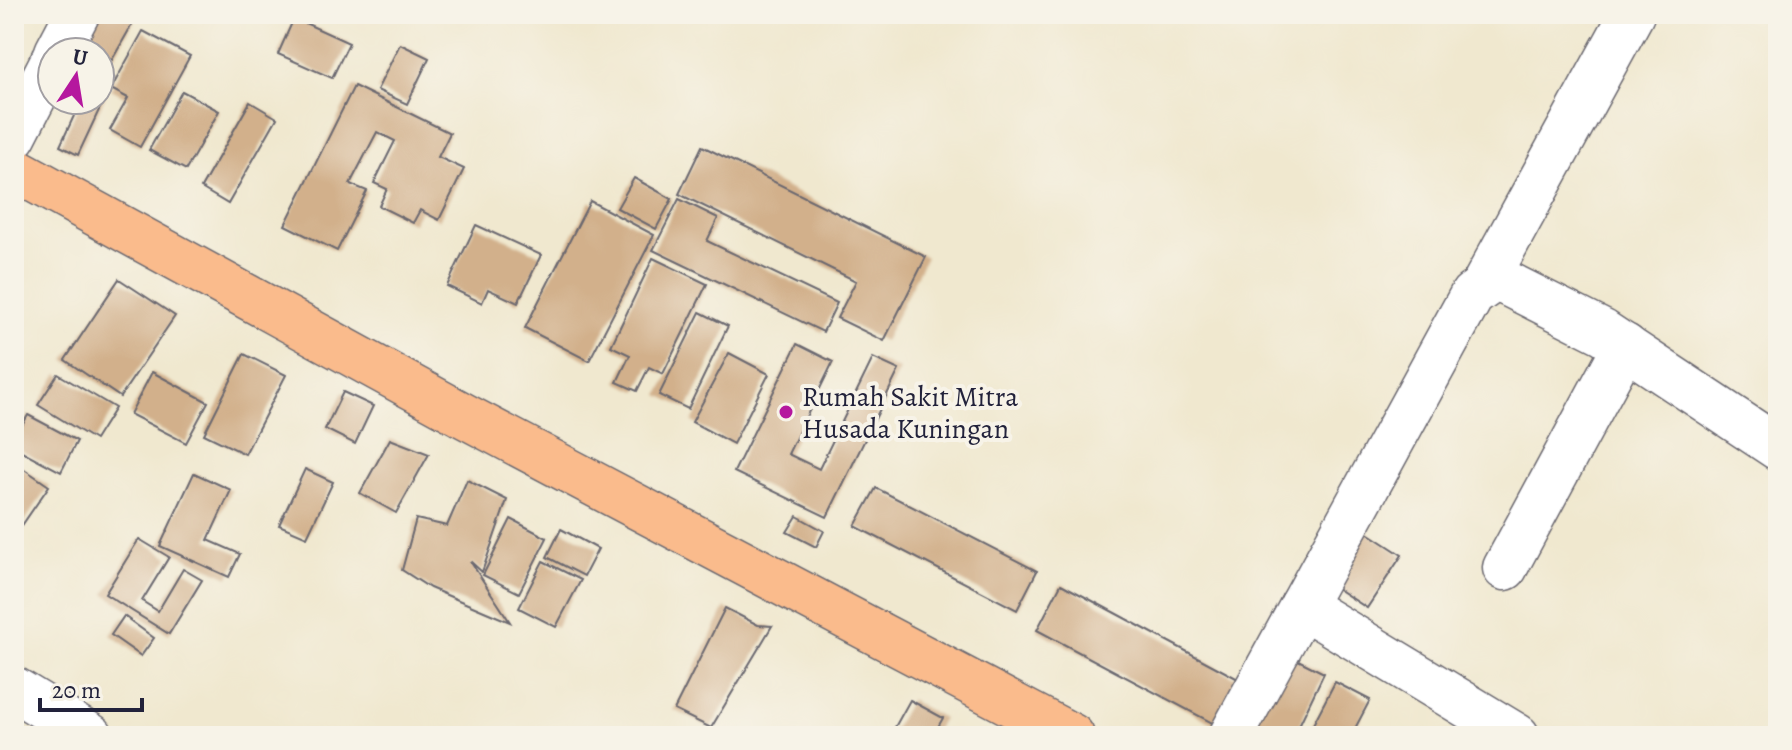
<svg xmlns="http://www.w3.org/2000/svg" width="1792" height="750" font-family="Alegreya,serif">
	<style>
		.building { fill: #d2b08b }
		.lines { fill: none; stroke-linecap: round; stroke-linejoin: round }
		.minor-casing { stroke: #6a676f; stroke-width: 47 }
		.major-casing { stroke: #6a676f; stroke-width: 47 }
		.minor { stroke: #fff; stroke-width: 44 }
		.major { stroke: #fabb8c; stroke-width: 44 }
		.poi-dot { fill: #b5179e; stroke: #f7f3e8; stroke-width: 3 }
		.labels { text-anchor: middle; stroke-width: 8; stroke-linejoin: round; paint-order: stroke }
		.poi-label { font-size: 28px; fill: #22223b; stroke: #f7f3e8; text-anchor: start }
	</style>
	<rect width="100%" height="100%" fill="#f7f3e8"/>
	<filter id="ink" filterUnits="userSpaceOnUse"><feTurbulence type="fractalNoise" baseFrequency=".0125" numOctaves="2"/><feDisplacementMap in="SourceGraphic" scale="16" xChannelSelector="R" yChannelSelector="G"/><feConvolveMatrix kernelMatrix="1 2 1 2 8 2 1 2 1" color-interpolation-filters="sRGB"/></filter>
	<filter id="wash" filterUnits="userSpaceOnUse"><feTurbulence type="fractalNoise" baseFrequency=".006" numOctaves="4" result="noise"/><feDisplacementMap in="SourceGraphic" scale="32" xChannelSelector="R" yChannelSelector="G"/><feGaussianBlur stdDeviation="1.8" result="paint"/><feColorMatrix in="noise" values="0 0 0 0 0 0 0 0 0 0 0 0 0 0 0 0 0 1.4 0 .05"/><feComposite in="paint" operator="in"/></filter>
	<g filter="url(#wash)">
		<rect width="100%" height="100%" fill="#f0e8cf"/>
		<g id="blocks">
			<g class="building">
				<path d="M89,14H138L112,60L75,39Z"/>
				<path d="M294,18L349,43L332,78L278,54Z"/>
				<path d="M143,31L190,56L140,147L110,130L128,98L111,89Z"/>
				<path d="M400,44L429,58L407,104L377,90Z"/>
				<path d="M100,72L114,78L78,155L60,146L79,105L68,100H100Z"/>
				<path d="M354,86L450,133L438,157L464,169L439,220L420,210L413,223L379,206L387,189L374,183L395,141L377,132L350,184L367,191L337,251L285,225Z"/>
				<path d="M182,91L219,111L186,170L149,150Z"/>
				<path d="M250,102L277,118L228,204L201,188Z"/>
				<path d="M702,146L926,257L884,341L837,318L856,281L679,194Z"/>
				<path d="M634,178L672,199L656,229L617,208Z"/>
				<path d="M679,199L718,218L707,241L837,303L823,332L653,250Z"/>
				<path d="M590,201L654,235L589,361L525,328Z"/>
				<path d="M476,225L541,255L518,303L488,289L482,303L447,286Z"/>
				<path d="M653,258L707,284L663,374L649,367L637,391L617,382L630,355L611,346Z"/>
				<path d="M119,279L175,316L120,397L65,360Z"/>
				<path d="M700,312L728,326L688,409L659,395Z"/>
				<path d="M797,344L833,362L788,454L819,469L873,358L899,370L827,517L734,472Z"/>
				<path d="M729,353L769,374L733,444L692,422Z"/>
				<path d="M244,354L286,375L245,454L204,434Z"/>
				<path d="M152,372L208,402L186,443L130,414Z"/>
				<path d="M58,374L115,408L95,440L38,405Z"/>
				<path d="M343,392L373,406L355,444L325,429Z"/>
				<path d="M28,415L77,441L61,472L14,447V440Z"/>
				<path d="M390,439L429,454L396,513L360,493Z"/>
				<path d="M14,462L49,486L14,537Z"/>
				<path d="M305,469L333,482L307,537L279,525Z"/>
				<path d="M194,473L231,490L208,540L240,554L229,577L160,546Z"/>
				<path d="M467,480L507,500L482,572L470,561L510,622L430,588L402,570L416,519L447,526Z"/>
				<path d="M876,488L1037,571L1017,610L855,526Z"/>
				<path d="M797,516L824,531L816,547L787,532Z"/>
				<path d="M511,519L547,538L519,593L483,575Z"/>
				<path d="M1359,527L1402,555L1367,608L1324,580Z"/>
				<path d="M561,529L598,549L584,576L547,557Z"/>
				<path d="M139,539L169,557L142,601L158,611L183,569L202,580L169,634L105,594Z"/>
				<path d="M543,561L581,580L556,627L519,608Z"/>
				<path d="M1061,584L1240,680L1216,725L1037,630Z"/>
				<path d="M725,608L758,625L772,626L711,728L674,710Z"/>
				<path d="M124,616L154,638L141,656L111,635Z"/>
				<path d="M1286,654L1324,673L1294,736H1245Z"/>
				<path d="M1335,682L1370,700L1351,736H1307Z"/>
				<path d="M910,700L943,718L933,736H890Z"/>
			</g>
		</g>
	</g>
	<g filter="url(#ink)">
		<use href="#blocks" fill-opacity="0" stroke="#6a676f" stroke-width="2"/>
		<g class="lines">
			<g class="minor-casing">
				<g id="minor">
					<path d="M57,52L77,14"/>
					<path d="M14,136L52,62"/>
					<path d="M1484,284L1632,14"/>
					<path d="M1505,568L1625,346"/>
					<path d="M1302,606L1517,736"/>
					<path d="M14,689L91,736"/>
					<path d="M1231,736L1472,295L1496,278L1603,332L1778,448"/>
				</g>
			</g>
			<g class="major-casing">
				<path id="major" d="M14,169L463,415L1072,736"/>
			</g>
			<use href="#minor" class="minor"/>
			<use href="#major" class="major"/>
		</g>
	</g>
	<circle class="poi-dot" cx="786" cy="412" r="8"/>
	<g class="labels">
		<g class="poi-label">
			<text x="802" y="406">Rumah Sakit Mitra<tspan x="802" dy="32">Husada Kuningan</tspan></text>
		</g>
	</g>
	<rect width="1792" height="750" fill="none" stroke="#f7f3e8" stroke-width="48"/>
	<g transform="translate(76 76) rotate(12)"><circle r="38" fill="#f7f3e8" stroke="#a29fa3" stroke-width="2"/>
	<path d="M0-6L14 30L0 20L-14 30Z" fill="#b5179e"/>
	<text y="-12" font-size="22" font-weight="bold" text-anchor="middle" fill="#22223b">U</text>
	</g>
	<path d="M40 698v12h102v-12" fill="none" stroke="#22223b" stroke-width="4"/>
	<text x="52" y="698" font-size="24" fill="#22223b" stroke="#f7f3e8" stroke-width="6" paint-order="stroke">20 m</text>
</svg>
